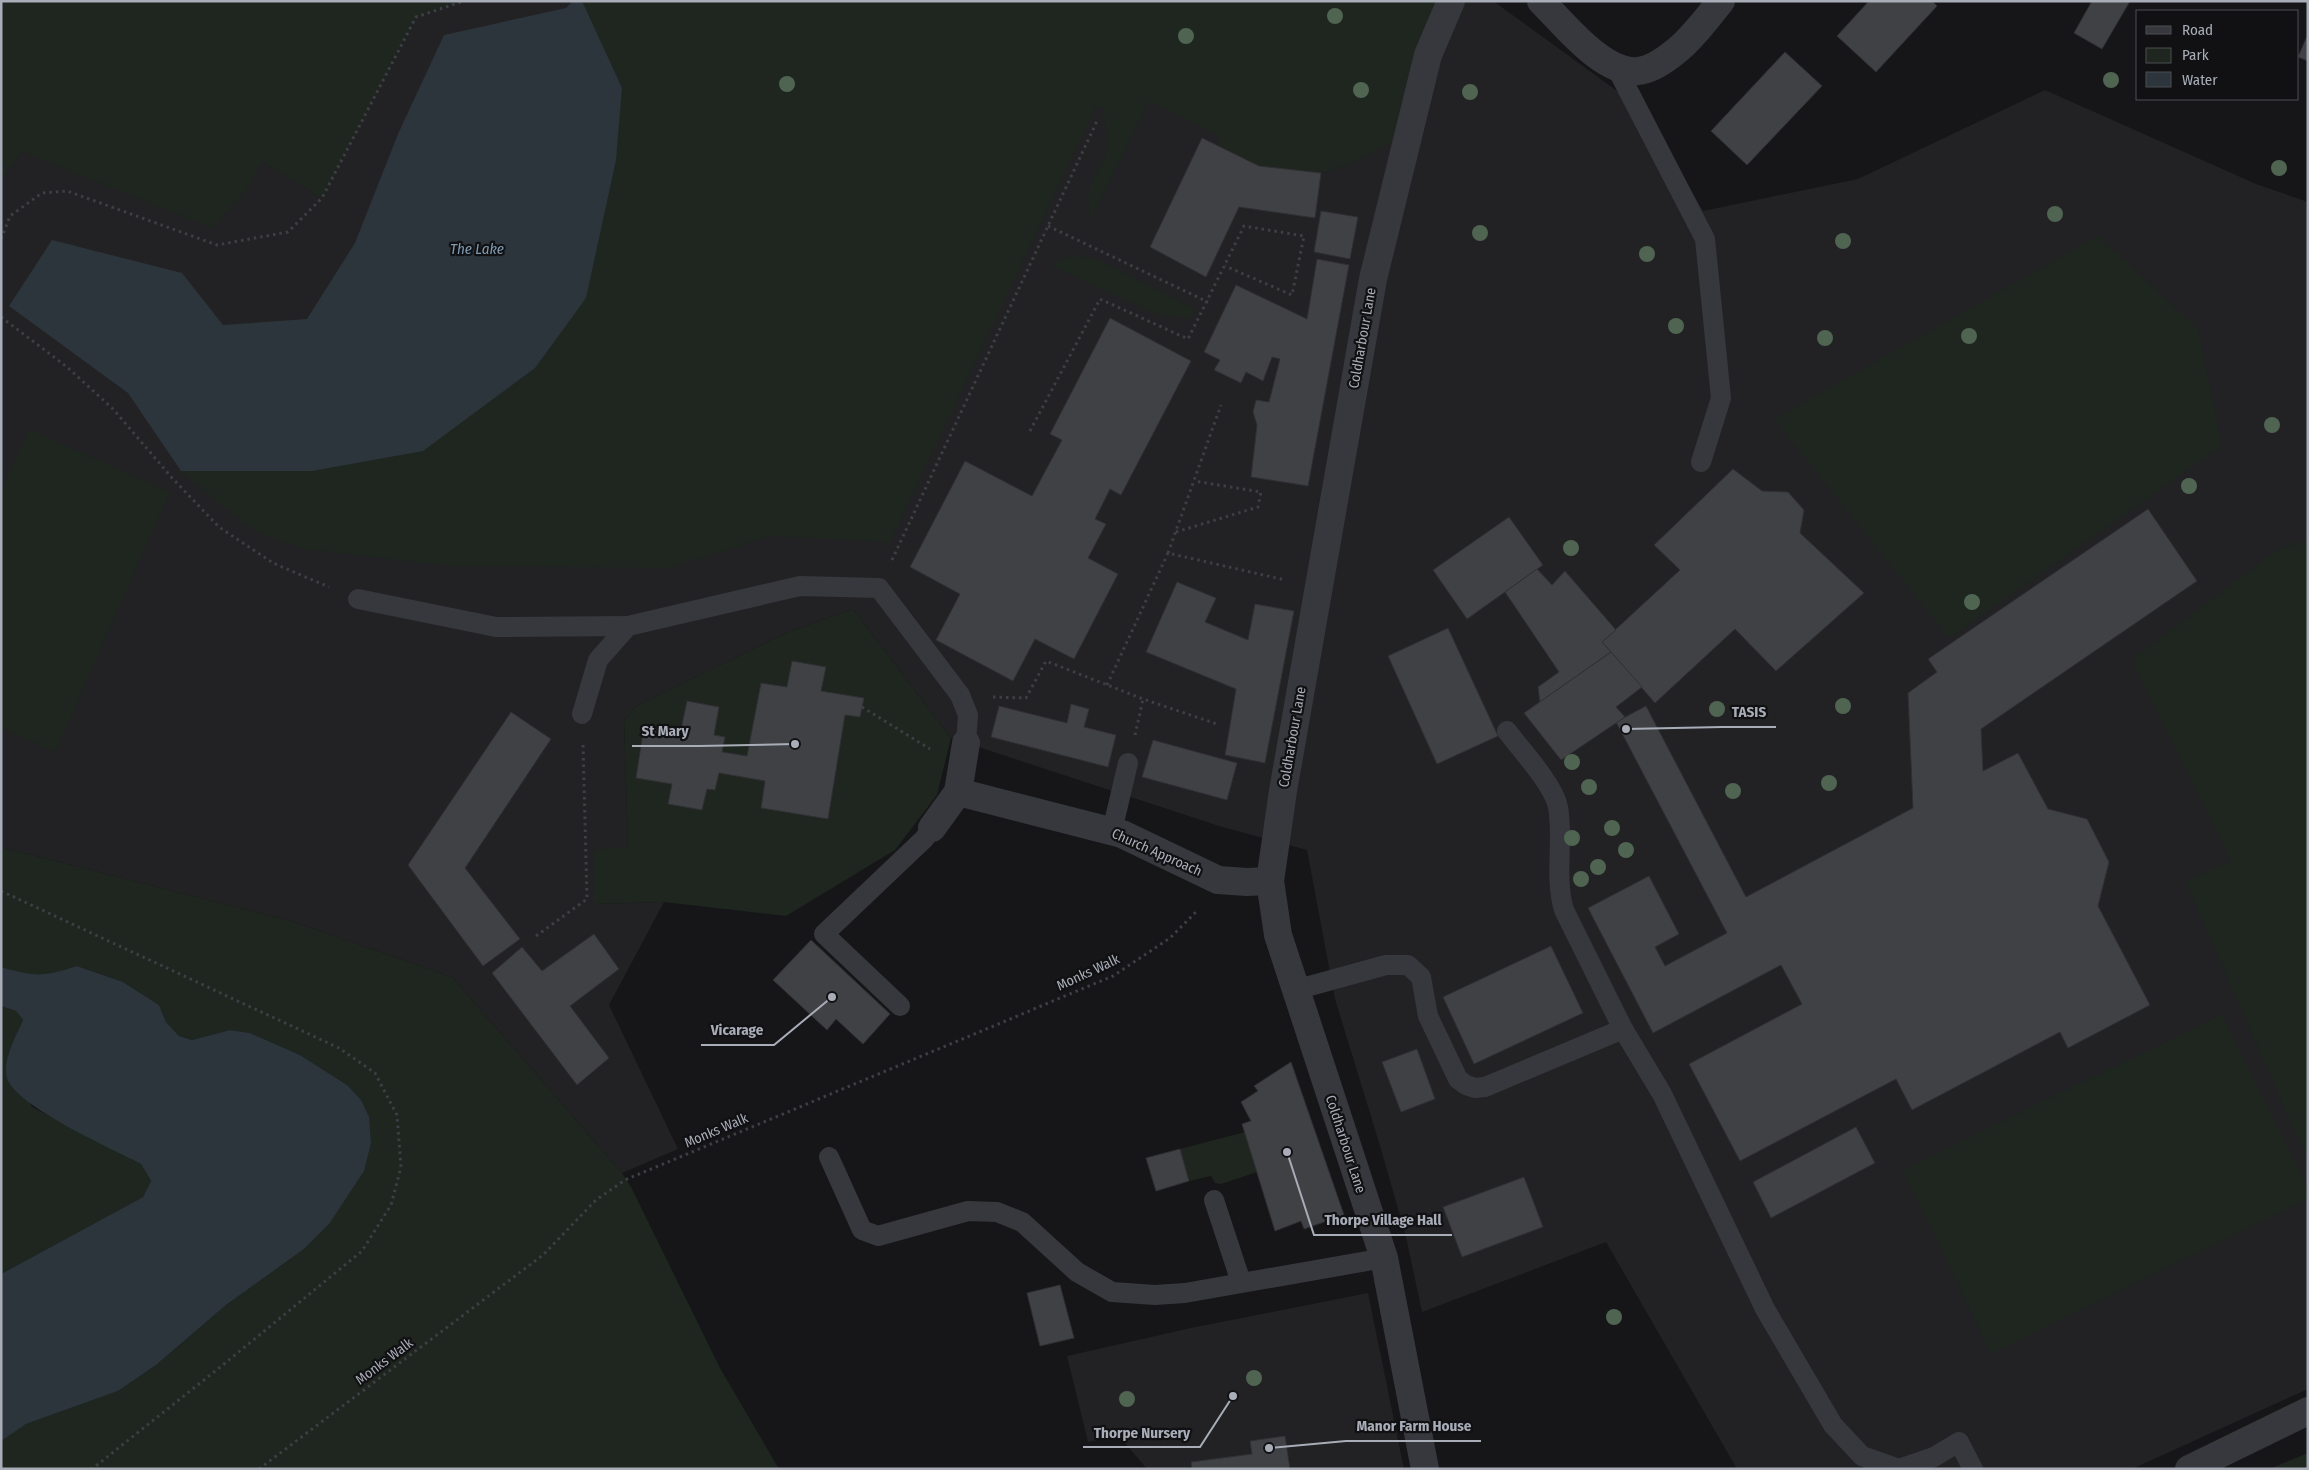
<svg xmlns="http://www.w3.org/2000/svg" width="2309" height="1470" font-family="'Fira Sans Condensed',sans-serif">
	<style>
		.built { fill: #222225 }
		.green { fill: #1e261f }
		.water { fill: #2c353c }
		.building { fill: #404145; stroke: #303034 }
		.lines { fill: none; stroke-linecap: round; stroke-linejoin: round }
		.path { stroke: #3d3f44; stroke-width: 3; stroke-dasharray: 2.5 4; stroke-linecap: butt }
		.lane { stroke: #37383d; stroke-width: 20 }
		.street { stroke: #37383d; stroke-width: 28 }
		.tree { fill: #506452 }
		.labels { text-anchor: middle; stroke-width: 4.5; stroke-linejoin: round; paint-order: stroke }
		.street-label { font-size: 14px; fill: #a8adb8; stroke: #111113 }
		.water-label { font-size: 15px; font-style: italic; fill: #7f9bb3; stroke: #111113 }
		.leader { fill: none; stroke: #a8adb8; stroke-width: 2 }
		.callout-dot { fill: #a8adb8; stroke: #111113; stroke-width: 2 }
		.callout-label { font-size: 15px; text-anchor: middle; font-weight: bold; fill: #a8adb8; stroke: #111113; stroke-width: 4.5; stroke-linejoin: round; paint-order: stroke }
	</style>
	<rect width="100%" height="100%" fill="#161618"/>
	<g class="built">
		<path d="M1,1H1496V3L1646,112L1703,211L1858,179L2045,90L2256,184L2308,202V1389L2132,1469H1737L1606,1242L1422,1312L1406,1237L1381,1149L1335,999L1307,850L1219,826L951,738L853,609L786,633L636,706L624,721L628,846L595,904L664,902L609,1005L678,1149L622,1173L452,977L294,922L1,847Z"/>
		<path d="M1368,1293L1404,1469H1147L1119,1436L1088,1442L1067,1356L1191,1328Z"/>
	</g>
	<g class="green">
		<path d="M1,1H464L416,17L322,198L263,162L242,196L212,228L22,152L1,179Z"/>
		<path d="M582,1H1469L1396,139L1354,163L1321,173L1259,166L1216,144L1220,136L1149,101L1091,219C1090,213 1088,206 1088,199C1088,180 1103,166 1108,149C1111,136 1102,124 1105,111L1096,106L890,542L771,536L669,568L450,566L305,549L252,530L181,471H312L622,88Z"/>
		<path d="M2098,236L2198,329L2222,446L1949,638L1774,419Z"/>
		<path d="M1078,256L1099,260L1191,307L1194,310L1193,315L1187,319L1155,313L1051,266L1060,259Z"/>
		<path d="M29,429L170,492L55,752L1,728V492Z"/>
		<path d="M2308,540V1161L2185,881L2231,861L2132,660L2280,548Z"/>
		<path d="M853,609L951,738L937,795L895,850L786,916L664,902L594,904V850L628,846L624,721L636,706L786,633Z"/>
		<path d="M1,847L294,922L452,977L622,1173L631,1187L720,1368L779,1469H1L2,1439L26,1424L118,1391L156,1365L226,1305L304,1249L329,1224L347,1085L300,1055L250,1033L230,1030L192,1040L179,1036L166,1022L159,1005L123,982L77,966L47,976L23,974L1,967Z"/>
		<path d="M1,1006L16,1011L23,1020L8,1055L32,1107L141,1164L151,1181L143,1197L1,1274Z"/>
		<path d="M2222,1014L2308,1189V1199L1991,1354L1903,1170Z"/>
		<path d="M1245,1132L1257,1172L1221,1184L1215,1183L1211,1176L1189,1181L1180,1149Z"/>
		<path d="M2308,1453V1469H2269Z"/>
	</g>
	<g class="water">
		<path d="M573,1H582L622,88L616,160L586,298L535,368L423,451L312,471H181L128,393L9,306L52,240L182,273L223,325L307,319L355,243L398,134L444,35L566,8Z"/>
		<path d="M77,966L123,982L159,1005L166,1022L179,1036L192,1040L230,1030L250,1033L300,1055L347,1085L361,1100L369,1117L371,1143L364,1171L329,1224L304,1249L226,1305L156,1365L118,1391L26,1424L1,1441V1274L143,1197L151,1181L141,1164C113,1149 15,1106 7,1078C2,1059 16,1037 23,1020L16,1011L1,1006V967C36,977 43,977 77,966Z"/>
	</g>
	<g class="building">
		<path d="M1869,1H1932L1937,6L1876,72L1837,36Z"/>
		<path d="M2092,1H2130L2102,49L2074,33Z"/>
		<path d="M2308,34V61L2298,57Z"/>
		<path d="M1785,52L1822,86L1747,165L1711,131Z"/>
		<path d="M1202,138L1259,166L1321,173L1315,218L1239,207L1206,277L1150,247Z"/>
		<path d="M1321,211L1358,217L1350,259L1314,252Z"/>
		<path d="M1317,259L1349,265L1308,486L1251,477L1257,425L1253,412L1256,400L1269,402L1280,359L1272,357L1263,381L1246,372L1241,383L1214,370L1220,360L1204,352L1236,285L1307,319Z"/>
		<path d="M1110,318L1191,361L1121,495L1110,489L1095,519L1106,524L1088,558L1118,574L1074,659L1035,639L1013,681L936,640L960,594L910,567L965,461L1032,496L1062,440L1050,434Z"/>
		<path d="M1733,469L1762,491L1788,492L1804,510L1800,533L1864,593L1776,671L1735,629L1655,703L1602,642L1680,570L1654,545Z"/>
		<path d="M2148,509L2197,581L1981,729L1983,771L2018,753L2048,809L2087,819L2109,862L2098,906L2150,1005L2068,1048L2060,1032L1912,1110L1896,1079L1740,1161L1689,1064L1802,1004L1781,965L1653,1033L1588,908L1649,876L1679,934L1655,947L1665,966L1727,933L1616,722L1646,706L1746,897L1913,808L1908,693L1937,672L1928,659Z"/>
		<path d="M1509,517L1543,565L1467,619L1433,570Z"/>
		<path d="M1537,569L1552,585L1565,571L1616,630L1602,642L1611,652L1540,702L1538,687L1559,672L1505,592Z"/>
		<path d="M1177,582L1216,598L1205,622L1248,640L1255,604L1294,611L1265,763L1225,755L1236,689L1146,652Z"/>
		<path d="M1448,628L1498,736L1437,764L1388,656Z"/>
		<path d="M1611,652L1642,687L1616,707L1625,717L1561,760L1524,713Z"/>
		<path d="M792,661L826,667L821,691L864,698L860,717L845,715L828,819L761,808L765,781L719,773L715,790L707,789L702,810L668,804L672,784L636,778L644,726L680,734L687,701L719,707L714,735L725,737L722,752L747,756L761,683L787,687Z"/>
		<path d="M1071,704L1089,709L1084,727L1116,735L1108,767L991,737L999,706L1067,723Z"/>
		<path d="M511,712L551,739L465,868L520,939L483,966L408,865Z"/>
		<path d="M1153,740L1237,763L1227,800L1142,777Z"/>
		<path d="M594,934L619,969L570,1006L609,1058L577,1085L492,973L522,947L542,971Z"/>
		<path d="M811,940L890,1014L863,1044L836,1019L827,1030L773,980Z"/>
		<path d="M1551,946L1583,1013L1474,1064L1443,997Z"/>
		<path d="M1417,1049L1435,1099L1401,1112L1382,1062Z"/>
		<path d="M1291,1062L1344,1215L1304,1229L1301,1221L1275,1231L1242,1124L1251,1121L1241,1102L1258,1091L1254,1086Z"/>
		<path d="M1856,1127L1875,1163L1771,1218L1753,1182Z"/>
		<path d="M1180,1149L1189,1181L1156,1191L1146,1158Z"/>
		<path d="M1524,1177L1543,1227L1462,1257L1443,1207Z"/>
		<path d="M1060,1285L1074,1338L1040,1346L1027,1293Z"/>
		<path d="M1285,1436L1290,1469H1192L1191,1462L1252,1454L1250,1441Z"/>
	</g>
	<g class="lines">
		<g class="path">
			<path d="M1048,226L1208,302"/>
			<path d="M1,239L10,216L42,193L67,191L217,245L288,232L322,198L416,17L464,1"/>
			<path d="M1,317L67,367L113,409L173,479L219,527L273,563L329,587"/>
			<path d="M1030,431L1100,299L1188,339L1244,226L1304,236L1292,295L1225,266"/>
			<path d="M1176,532L1258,507L1261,492L1194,481"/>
			<path d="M1168,553L1221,405"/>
			<path d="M892,560L1097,121"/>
			<path d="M1107,685L1168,553L1285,580"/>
			<path d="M993,697L1026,698L1046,661L1143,699L1217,724"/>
			<path d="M862,707L930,749"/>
			<path d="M1135,735L1143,699"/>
			<path d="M1,891L339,1048L375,1073L397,1115L401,1167L391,1205L362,1251L224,1364L92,1469"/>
			<path d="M536,936L587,899L583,744"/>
			<path d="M259,1469L543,1255L596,1200L625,1180L1113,976L1170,938L1198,910"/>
		</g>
		<g class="lane">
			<path d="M1616,67L1705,239L1721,398L1701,462"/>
			<path d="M358,599L496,627L628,626"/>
			<path d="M582,714L598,660L628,626L800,586L879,588L960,695L968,715L966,743"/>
			<path d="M1507,731C1521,750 1554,785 1558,807C1564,841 1554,876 1564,910L1623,1029"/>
			<path d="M1112,831L1128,763"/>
			<path d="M1295,990L1386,965H1408L1421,977L1428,1016L1458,1079L1466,1085L1475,1088L1485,1087L1623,1029L1662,1094L1765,1309L1833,1425L1862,1456L1899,1469"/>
			<path d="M900,1006L824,934L924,839L932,828"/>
			<path d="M829,1157L862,1230L878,1236L968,1211L997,1212L1022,1222L1077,1272L1112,1292L1155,1295L1185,1293L1384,1258"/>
			<path d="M1214,1200L1241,1282"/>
			<path d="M1899,1469L1934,1457L1959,1442L1973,1469"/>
		</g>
		<g class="street">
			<path d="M1541,1C1564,24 1603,74 1638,71C1651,70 1665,60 1675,52C1692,39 1707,18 1721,1"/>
			<path d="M958,792L1122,834L1218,880L1247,882L1270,881"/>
			<path d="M932,828L958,792L966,743"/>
			<path d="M1425,1469L1384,1258L1278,935L1270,881L1283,791L1373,279L1428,55L1451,1"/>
			<path d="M2189,1469L2308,1411"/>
		</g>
	</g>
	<g class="tree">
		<circle cx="1335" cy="16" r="8"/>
		<circle cx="1186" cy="36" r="8"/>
		<circle cx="2111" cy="80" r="8"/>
		<circle cx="787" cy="84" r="8"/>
		<circle cx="1361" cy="90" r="8"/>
		<circle cx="1470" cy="92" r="8"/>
		<circle cx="2279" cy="168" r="8"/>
		<circle cx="2055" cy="214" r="8"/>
		<circle cx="1480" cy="233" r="8"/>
		<circle cx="1843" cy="241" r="8"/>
		<circle cx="1647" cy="254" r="8"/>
		<circle cx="1676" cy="326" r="8"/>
		<circle cx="1969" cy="336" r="8"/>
		<circle cx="1825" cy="338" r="8"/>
		<circle cx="2272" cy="425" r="8"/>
		<circle cx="2189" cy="486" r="8"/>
		<circle cx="1571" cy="548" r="8"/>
		<circle cx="1972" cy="602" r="8"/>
		<circle cx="1843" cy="706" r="8"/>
		<circle cx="1717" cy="709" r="8"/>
		<circle cx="1572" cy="762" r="8"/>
		<circle cx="1829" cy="783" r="8"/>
		<circle cx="1589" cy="787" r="8"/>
		<circle cx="1733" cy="791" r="8"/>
		<circle cx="1612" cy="828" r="8"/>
		<circle cx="1572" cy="838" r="8"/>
		<circle cx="1626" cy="850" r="8"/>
		<circle cx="1598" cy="867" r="8"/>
		<circle cx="1581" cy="879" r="8"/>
		<circle cx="1614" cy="1317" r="8"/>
		<circle cx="1254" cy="1378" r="8"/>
		<circle cx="1127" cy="1399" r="8"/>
	</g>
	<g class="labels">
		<g class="street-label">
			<text transform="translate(1362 338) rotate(-80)" y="5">Coldharbour Lane</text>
			<text transform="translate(1292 737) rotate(-80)" y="5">Coldharbour Lane</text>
			<text transform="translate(1157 852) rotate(24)" y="5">Church Approach</text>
			<text transform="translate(1088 972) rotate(-25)" y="5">Monks Walk</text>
			<text transform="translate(716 1130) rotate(-23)" y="5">Monks Walk</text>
			<text transform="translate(1346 1144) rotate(72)" y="5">Coldharbour Lane</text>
			<text transform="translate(384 1361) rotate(-37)" y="5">Monks Walk</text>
		</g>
		<g class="water-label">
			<text x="477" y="254">The Lake</text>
		</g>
	</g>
	<path class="leader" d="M1626 729L1722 727H1776M795 744L699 746H632M832 997L774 1045H701M1287 1152L1314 1235H1452M1269 1448L1346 1441H1481M1233 1396L1200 1447H1083"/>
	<g class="callout-dot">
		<circle cx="1626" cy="729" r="5"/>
		<circle cx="795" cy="744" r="5"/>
		<circle cx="832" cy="997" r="5"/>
		<circle cx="1287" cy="1152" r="5"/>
		<circle cx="1269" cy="1448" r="5"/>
		<circle cx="1233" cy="1396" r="5"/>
	</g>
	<g class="callout-label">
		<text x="1749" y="717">TASIS</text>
		<text x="665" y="736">St Mary</text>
		<text x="737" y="1035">Vicarage</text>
		<text x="1383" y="1225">Thorpe Village Hall</text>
		<text x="1414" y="1431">Manor Farm House</text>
		<text x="1142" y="1438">Thorpe Nursery</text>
	</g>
	<rect width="2309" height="1470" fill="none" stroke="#a8adb8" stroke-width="5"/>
	<rect x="2136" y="10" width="162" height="90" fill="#111113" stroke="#4d4f55"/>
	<rect x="2146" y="26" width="25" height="8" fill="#37383d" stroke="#4d4f55"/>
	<text x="2182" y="35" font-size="15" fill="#a8adb8">Road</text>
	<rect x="2146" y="48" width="25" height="15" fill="#1e261f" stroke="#4d4f55"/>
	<text x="2182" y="60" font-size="15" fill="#a8adb8">Park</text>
	<rect x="2146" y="72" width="25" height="15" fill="#2c353c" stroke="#4d4f55"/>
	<text x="2182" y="85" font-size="15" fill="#a8adb8">Water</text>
</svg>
